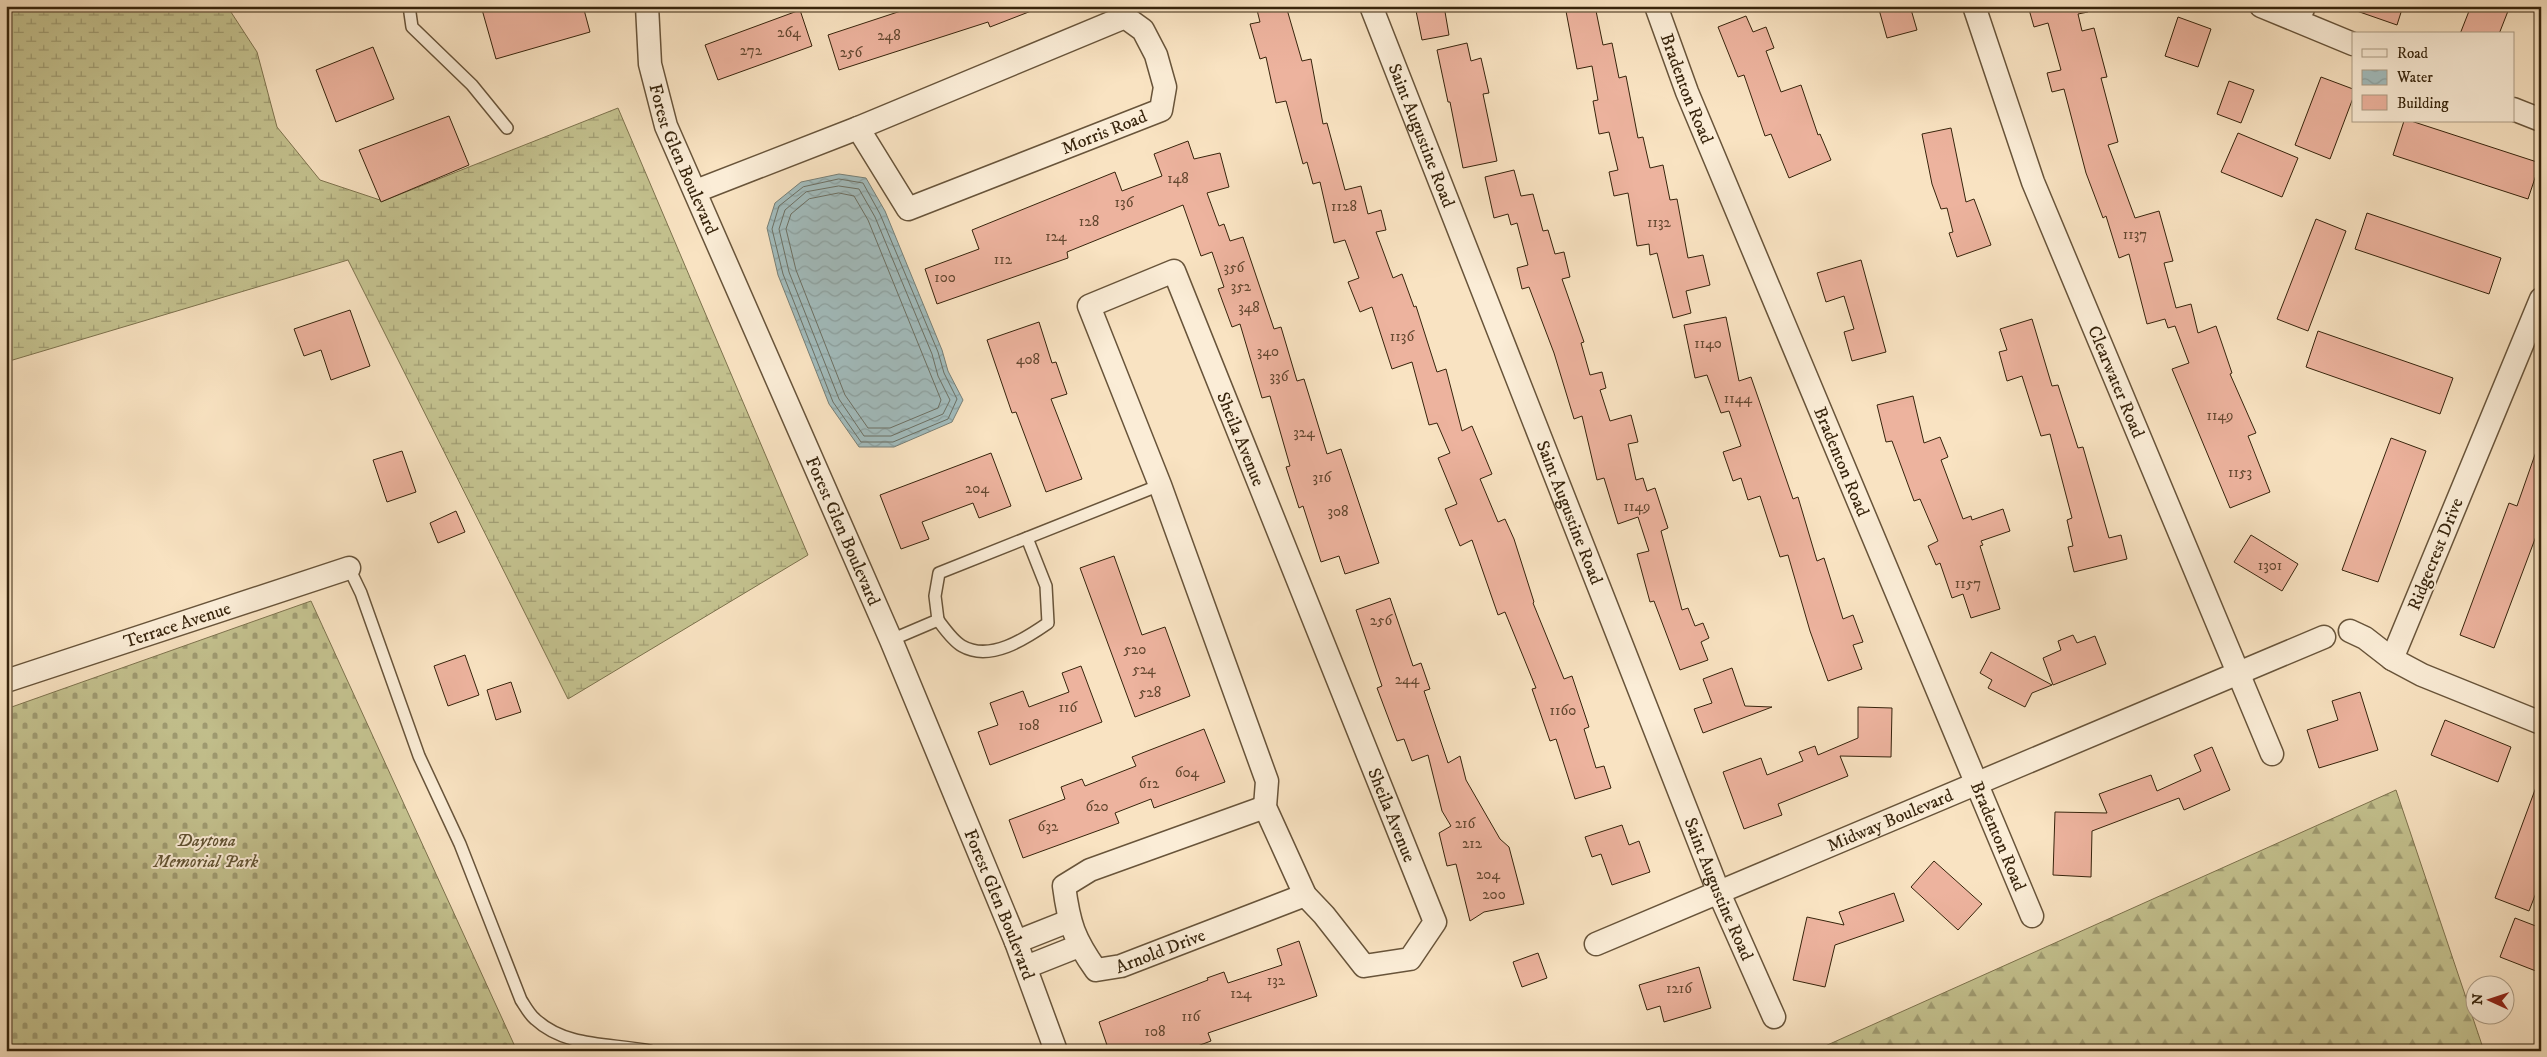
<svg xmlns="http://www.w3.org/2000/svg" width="2547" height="1057" font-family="'IM FELL DW Pica',serif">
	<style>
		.forest { fill: url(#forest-firs); stroke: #7e734e }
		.wetland { fill: url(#wetland-marsh); stroke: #7e734e }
		.cemetery { fill: url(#cemetery-stones); stroke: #7e734e }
		.water { fill: url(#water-waves); stroke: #777f76 }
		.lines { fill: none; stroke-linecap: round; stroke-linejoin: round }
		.shore { stroke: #6c7064; stroke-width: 1 }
		.building { fill: #edb39e; stroke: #37240c }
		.lane-casing { stroke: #68543a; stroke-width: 14 }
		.street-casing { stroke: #68543a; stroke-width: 25 }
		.path { stroke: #37240c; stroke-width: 3; stroke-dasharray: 1 2.5; stroke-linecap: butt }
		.lane { stroke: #fbedd7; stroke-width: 11 }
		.street { stroke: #fbedd7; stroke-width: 22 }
		.labels { text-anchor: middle; stroke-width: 4; stroke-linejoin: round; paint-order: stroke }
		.number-label { font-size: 15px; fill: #644830 }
		.street-label { font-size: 18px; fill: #37240c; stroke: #fbedd7 }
		.park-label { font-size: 18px; font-style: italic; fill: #615333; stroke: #fbedd7 }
	</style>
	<defs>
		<pattern id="forest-firs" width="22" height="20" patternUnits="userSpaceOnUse" patternTransform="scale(1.25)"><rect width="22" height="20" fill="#c4c28f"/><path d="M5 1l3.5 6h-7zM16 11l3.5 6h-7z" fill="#a09d73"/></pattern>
		<pattern id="wetland-marsh" width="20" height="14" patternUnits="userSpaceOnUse" patternTransform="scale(1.25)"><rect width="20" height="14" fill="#c4c28f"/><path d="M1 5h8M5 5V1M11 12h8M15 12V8" fill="none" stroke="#a09d73"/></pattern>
		<pattern id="cemetery-stones" width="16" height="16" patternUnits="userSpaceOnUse" patternTransform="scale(1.25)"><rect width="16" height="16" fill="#c4c28f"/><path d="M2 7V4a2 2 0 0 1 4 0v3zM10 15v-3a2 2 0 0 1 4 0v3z" fill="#a09d73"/></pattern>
		<pattern id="water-waves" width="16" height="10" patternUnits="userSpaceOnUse" patternTransform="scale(1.25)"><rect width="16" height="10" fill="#a2bcbd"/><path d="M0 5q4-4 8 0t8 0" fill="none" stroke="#8ca1a1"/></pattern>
	</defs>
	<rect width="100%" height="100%" fill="#f9e3c2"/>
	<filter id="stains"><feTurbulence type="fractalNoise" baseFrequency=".004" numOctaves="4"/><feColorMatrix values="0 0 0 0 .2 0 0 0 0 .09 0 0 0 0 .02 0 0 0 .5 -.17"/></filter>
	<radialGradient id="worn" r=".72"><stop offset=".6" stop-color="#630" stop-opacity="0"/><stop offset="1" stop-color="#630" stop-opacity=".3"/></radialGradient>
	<path class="forest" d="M2396,790L2484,1051H1814Z"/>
	<path class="wetland" d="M6,6H227L257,52L277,127L320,180L383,201L618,108L808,555L568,699L348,260L6,362Z"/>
	<path class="cemetery" d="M311,601L517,1051H6V709Z"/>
	<path class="water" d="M839,174L866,178L885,211L942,350L948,371L963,400L952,422L894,447H859L829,404L778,275L767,228L775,203L801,182Z"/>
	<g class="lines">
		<g class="shore">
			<path d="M839,179L863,183L880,214L938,352L944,373L957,399L948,419L893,442H861L833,402L783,274L772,229L779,206L803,187Z"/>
			<path d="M839,186L859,189L875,217L932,354L938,376L950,400L943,414L891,436H864L839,399L789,272L779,229L785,210L806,192Z"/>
			<path d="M839,193L854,196L868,220L941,400L938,408L890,428H868L845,395L796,270L786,229L791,214L809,199Z"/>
		</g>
	</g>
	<g class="building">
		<path d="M481,6H583L590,32L496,59Z"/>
		<path d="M916,6H1039V8L990,27L988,22L839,70L828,35Z"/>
		<path d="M1256,6H1286L1302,61L1311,59L1323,124L1327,123L1345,190L1361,186L1368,214L1381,210L1386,230L1376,232L1393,278L1402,274L1414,307L1416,306L1437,372L1446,369L1462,431L1472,426L1492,474L1480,479L1498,522L1505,519L1514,539L1534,602L1533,603L1564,679L1572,676L1589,727L1584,729L1596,768L1604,766L1611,788L1575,799L1556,739L1550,741L1532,689L1536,688L1505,612L1498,615L1472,540L1460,546L1445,509L1457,504L1438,458L1450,453L1437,423L1429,425L1412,362L1392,369L1372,307L1360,312L1348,282L1359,278L1345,240L1334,243L1320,182L1313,184L1307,162L1303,164L1286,101L1276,103L1266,57L1260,59L1250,24L1260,22Z"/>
		<path d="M1415,6H1444L1449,35L1422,40Z"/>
		<path d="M1565,6H1595L1603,45L1612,43L1619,78L1626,76L1638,138L1643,137L1650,168L1663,165L1670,200L1677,199L1688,258L1703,255L1710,285L1686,291L1691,313L1673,318L1657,253L1650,255L1649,244L1637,246L1628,193L1614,196L1609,172L1618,170L1609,132L1599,134L1593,101L1598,100L1592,66L1577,69Z"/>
		<path d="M1878,6H1910L1917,30L1887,38Z"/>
		<path d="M2028,6H2088V12L2078,14L2082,31L2094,28L2107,77L2101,78L2118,142L2108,145L2135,218L2159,211L2173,261L2164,263L2176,308L2191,304L2198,333L2216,326L2232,373L2230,374L2256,433L2248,436L2270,492L2230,508L2172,369L2189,363L2175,326L2168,328L2165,319L2147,324L2129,254L2119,258L2106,216L2103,218L2086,173L2064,89L2052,92L2047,73L2061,70L2048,23L2034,27Z"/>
		<path d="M2352,6H2403L2397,25L2351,9Z"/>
		<path d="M2471,6H2510L2499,34H2460Z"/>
		<path d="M800,10L812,46L718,80L705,45Z"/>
		<path d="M1746,16L1753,32L1766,27L1774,48L1766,51L1781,92L1801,85L1818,135L1820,134L1831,160L1789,178L1771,134L1765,136L1744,75L1738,77L1718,27Z"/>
		<path d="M2178,17L2211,29L2198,67L2165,56Z"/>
		<path d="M1467,43L1471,61L1481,58L1489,93L1483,94L1497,161L1463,168L1450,102H1448L1437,50Z"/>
		<path d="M373,47L394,99L336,122L316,70Z"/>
		<path d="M2321,77L2353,89V98L2330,159L2295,145Z"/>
		<path d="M2229,81L2254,90L2241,123L2217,114Z"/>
		<path d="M449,116L469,165L381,202L359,150Z"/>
		<path d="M2404,121H2411L2540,163L2528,199L2393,155Z"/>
		<path d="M1951,128L1966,202L1974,199L1991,245L1957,257L1949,233L1953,232L1947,208L1941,209L1932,184L1922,134Z"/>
		<path d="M2238,133L2298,158L2282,197L2221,172Z"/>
		<path d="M1188,141L1194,159L1220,153L1229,187L1207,193L1219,226L1224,224L1230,241L1243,237L1274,329L1281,327L1297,381L1304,379L1327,454L1341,449L1379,563L1345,574L1339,556L1321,562L1303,506L1299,508L1286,467L1290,466L1270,396L1262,398L1240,324L1232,327L1218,289L1224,287L1212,252L1201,256L1183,205L1067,252L1068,258L937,304L925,269L979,249L972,230L1115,172L1122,191L1162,176L1154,154Z"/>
		<path d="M1514,170L1521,196L1533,194L1543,231L1548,230L1555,254L1564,252L1570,277L1562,279L1584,342L1581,343L1590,375L1602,372L1606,388L1600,390L1610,421L1631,415L1638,442L1628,444L1636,480L1643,478L1647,491L1655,488L1668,528L1661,531L1682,610L1688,608L1695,626L1703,623L1709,638L1701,642L1708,660L1680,670L1654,601L1650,602L1637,554L1649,551L1638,517L1618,524L1604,478L1597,480L1582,416L1574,419L1554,353L1529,287L1522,289L1517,268L1528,265L1517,223L1511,225L1508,214L1494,218L1485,177Z"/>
		<path d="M2367,213L2501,258L2489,294L2355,249Z"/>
		<path d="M2316,219L2346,231L2308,331L2277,319Z"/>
		<path d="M1861,260L1886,352L1852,361L1844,332L1854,329L1844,296L1826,302L1817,273Z"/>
		<path d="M350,310L370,366L331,380L321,350L304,356L294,329Z"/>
		<path d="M1726,317L1739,381L1751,377L1793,499L1798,497L1817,561L1824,558L1843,619L1853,615L1863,642L1853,645L1862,669L1828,681L1810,631L1788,555L1780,557L1760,496L1748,500L1741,478L1733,481L1723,452L1741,446L1729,411L1721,413L1707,375L1695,378L1684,325Z"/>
		<path d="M2032,319L2052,386L2058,385L2078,448L2083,447L2109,538L2121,535L2127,559L2074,572L2068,547L2073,546L2067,520L2072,518L2050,434L2041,436L2022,376L2007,381L1999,352L2007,350L2000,329Z"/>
		<path d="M1039,322L1052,363L1056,362L1067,394L1051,399L1082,479L1046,492L1016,412L1012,413L987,340Z"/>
		<path d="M2318,331L2453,378L2440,414L2306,367Z"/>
		<path d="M1913,396L1924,443L1940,437L1948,457L1941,460L1963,519L1971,516L1972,520L2003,509L2010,531L1981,541L1983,545L1980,546L2000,609L1971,618L1963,594L1952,598L1940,563L1936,565L1928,546L1938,541L1920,499L1914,501L1892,441L1886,442L1877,405Z"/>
		<path d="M2391,438L2426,451L2378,582L2342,570Z"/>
		<path d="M2538,446L2541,447V523L2494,648L2460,635L2509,503L2517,506Z"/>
		<path d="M402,451L416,492L387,502L373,460Z"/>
		<path d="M991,453L1011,506L979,518L973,503L922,522L929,539L901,549L880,495Z"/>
		<path d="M456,511L465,532L438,543L430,523Z"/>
		<path d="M2251,535L2298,564L2282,591L2234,562Z"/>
		<path d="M1114,556L1142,635L1165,627L1190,696L1135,717L1080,568Z"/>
		<path d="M1390,598L1413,666L1421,663L1430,689L1424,691L1448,763L1460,756L1466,780L1500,839L1509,847L1524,904L1484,912L1470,921L1456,864L1447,866L1439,833L1451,826L1442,811L1428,755L1412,761L1404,739L1397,741L1377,688L1382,686L1356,610Z"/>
		<path d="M2073,635L2077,643L2095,636L2106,664L2053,685L2043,658L2061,650L2058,641Z"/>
		<path d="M1991,652L2052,685L2032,693L2025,707L1988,688L1992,680L1980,673Z"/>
		<path d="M465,655L479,695L448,706L434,666Z"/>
		<path d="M1081,666L1102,722L990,765L978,732L998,725L990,703L1023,691L1029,707L1069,692L1062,673Z"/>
		<path d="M1732,668L1745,706L1772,707L1703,733L1694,709L1712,703L1703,679Z"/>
		<path d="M511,682L521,712L496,720L487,690Z"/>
		<path d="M2360,692L2378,750L2319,768L2307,730L2338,720L2332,701Z"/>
		<path d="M1858,707L1892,708L1891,757L1840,756L1848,776L1778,804L1782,815L1744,829L1723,772L1761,758L1767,775L1803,761L1799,752L1815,746L1818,755L1858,738Z"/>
		<path d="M2445,720L2511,747L2498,782L2431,755Z"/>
		<path d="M1204,729L1225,782L1154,808L1151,799L1115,813L1119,823L1023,858L1009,820L1065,799L1061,787L1082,779L1085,786L1136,766L1132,757Z"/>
		<path d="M2212,747L2230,790L2184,810L2179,798L2092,831L2091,877L2053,875L2055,812L2107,813L2099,794L2151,775L2157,791L2201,771L2194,755Z"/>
		<path d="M2539,779L2541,780V880L2529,911L2495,898Z"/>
		<path d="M1622,825L1629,845L1639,841L1650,872L1612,885L1601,854L1592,857L1585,837Z"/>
		<path d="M1934,861L1982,904L1958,930L1911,887Z"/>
		<path d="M1894,893L1904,921L1835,945L1825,987L1793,980L1807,917L1844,925L1839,912Z"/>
		<path d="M2515,918L2541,928V973L2500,957Z"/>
		<path d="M1299,941L1317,996L1208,1033L1211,1041L1184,1051H1109L1099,1022L1208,980L1207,978L1224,972L1228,983L1282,965L1277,949Z"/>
		<path d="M1538,953L1547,978L1522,987L1513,962Z"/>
		<path d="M1699,967L1711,1008L1664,1022L1660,1006L1647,1010L1639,985Z"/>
	</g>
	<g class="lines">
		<g class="lane-casing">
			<g id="lane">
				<path d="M409,6L412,27L472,85L507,128"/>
				<path d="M2303,23L2310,6"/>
				<path d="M349,568L361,593L419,756L460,844L521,1000C525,1006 529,1014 535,1019C566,1048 611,1043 650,1051"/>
				<path d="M938,620C944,628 953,641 962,646C990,662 1025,639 1048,623L1046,586L1027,538"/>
				<path d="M891,640L938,620L935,596L939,573L1160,485"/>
			</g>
		</g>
		<g class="street-casing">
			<g id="street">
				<path id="s1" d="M647,6L650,64L666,126L891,640L1016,942L1056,1051"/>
				<path id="s2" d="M1371,6L1719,893L1774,1017"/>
				<path id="s3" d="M1656,6L1687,92L2032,916"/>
				<path id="s4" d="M1974,6L2033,182L2272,754"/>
				<path d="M2261,6L2353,44"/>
				<path d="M1125,17L1143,30L1156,55L1165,87L1161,110L908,209L858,128Z"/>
				<path d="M2513,109L2541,120"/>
				<path d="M696,191L858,128"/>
				<path d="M1174,271L1435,922L1410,959L1364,966L1324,915L1305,895L1265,807L1267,781L1160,485L1089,306Z"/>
				<path d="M2541,299L2392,659L2422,675L2541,723"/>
				<path d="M2350,631L2365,638L2392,659"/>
				<path id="s5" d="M6,681L349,568"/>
				<path id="s6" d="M1265,807L1090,870L1064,886C1069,924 1074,939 1096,970L1121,966L1305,895"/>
				<path d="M1016,942L1069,921"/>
				<path id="s7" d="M1596,944L2324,637"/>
				<path d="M1026,967L1079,946"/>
			</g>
		</g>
		<path class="path" d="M2538,170L2541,171"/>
		<use href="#lane" class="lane"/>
		<use href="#street" class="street"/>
	</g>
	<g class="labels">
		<g class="number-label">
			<text x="789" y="37">264</text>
			<text x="889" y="40">248</text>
			<text x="751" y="55">272</text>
			<text x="851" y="57">256</text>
			<text x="1178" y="183">148</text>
			<text x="1124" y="207">136</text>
			<text x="1344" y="211">1128</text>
			<text x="1089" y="226">128</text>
			<text x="1659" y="227">1132</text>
			<text x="2135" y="239">1137</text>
			<text x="1056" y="241">124</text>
			<text x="1003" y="264">112</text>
			<text x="1234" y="272">356</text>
			<text x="945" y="282">100</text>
			<text x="1241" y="291">352</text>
			<text x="1249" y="312">348</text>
			<text x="1402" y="341">1136</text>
			<text x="1708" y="348">1140</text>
			<text x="1268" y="356">340</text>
			<text x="1028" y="364">408</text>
			<text x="1279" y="381">336</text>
			<text x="1738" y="403">1144</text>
			<text x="2220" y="420">1149</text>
			<text x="1304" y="437">324</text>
			<text x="2240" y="477">1153</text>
			<text x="1322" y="482">316</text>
			<text x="977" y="493">204</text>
			<text x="1637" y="511">1149</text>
			<text x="1338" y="516">308</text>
			<text x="2270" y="570">1301</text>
			<text x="1968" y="588">1157</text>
			<text x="1381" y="625">256</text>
			<text x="1135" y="654">520</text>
			<text x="1144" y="674">524</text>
			<text x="1407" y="684">244</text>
			<text x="1150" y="697">528</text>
			<text x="1068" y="712">116</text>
			<text x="1563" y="715">1160</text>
			<text x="1029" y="730">108</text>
			<text x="1187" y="777">604</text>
			<text x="1149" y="788">612</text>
			<text x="1097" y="811">620</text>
			<text x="1465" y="828">216</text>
			<text x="1048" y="831">632</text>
			<text x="1472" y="848">212</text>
			<text x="1488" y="879">204</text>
			<text x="1494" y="899">200</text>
			<text x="1276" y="985">132</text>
			<text x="1679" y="993">1216</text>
			<text x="1241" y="998">124</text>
			<text x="1191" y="1021">116</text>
			<text x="1155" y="1036">108</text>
		</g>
		<g class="street-label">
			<text dy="6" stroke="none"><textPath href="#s3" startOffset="88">Bradenton Road</textPath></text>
			<text transform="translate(1104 132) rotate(-22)" y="6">Morris Road</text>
			<text dy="6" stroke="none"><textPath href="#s2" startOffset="139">Saint Augustine Road</textPath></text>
			<text dy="6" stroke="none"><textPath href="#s1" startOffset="159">Forest Glen Boulevard</textPath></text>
			<text dy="6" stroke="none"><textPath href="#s4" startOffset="402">Clearwater Road</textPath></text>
			<text transform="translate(1241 439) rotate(68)" y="6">Sheila Avenue</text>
			<text dy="6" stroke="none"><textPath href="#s3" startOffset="492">Bradenton Road</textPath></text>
			<text dy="6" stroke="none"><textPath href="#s2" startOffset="544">Saint Augustine Road</textPath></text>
			<text dy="6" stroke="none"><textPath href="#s1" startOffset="564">Forest Glen Boulevard</textPath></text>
			<text transform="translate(2435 554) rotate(-68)" y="6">Ridgecrest Drive</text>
			<text dy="6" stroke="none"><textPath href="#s5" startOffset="180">Terrace Avenue</textPath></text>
			<text transform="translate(1392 815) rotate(68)" y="6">Sheila Avenue</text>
			<text dy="6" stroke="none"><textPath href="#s7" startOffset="319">Midway Boulevard</textPath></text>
			<text dy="6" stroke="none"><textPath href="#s3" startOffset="898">Bradenton Road</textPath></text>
			<text dy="6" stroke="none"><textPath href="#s2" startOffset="949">Saint Augustine Road</textPath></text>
			<text dy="6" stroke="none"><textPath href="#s1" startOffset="969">Forest Glen Boulevard</textPath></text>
			<text dy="6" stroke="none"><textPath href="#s6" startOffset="375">Arnold Drive</textPath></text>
		</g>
		<g class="park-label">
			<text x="206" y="846">Daytona<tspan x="206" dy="21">Memorial Park</tspan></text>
		</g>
	</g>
	<rect width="2547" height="1057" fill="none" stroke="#f9e3c2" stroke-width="25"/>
	<rect x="8" y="8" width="2532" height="1042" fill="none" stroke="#37240c" stroke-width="2.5"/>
	<rect x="12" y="12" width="2522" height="1032" fill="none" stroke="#37240c"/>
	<rect x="2352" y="32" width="162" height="90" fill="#fbedd7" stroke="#ad9d86"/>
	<rect x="2362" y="49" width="25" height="8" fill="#fbedd7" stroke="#ad9d86"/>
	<text x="2397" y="58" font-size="15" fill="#37240c">Road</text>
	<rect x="2362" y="70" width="25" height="15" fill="url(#water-waves)" stroke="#ad9d86"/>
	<text x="2397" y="82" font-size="15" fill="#37240c">Water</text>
	<rect x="2362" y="95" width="25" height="15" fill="#edb39e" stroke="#ad9d86"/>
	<text x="2397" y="108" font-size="15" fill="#37240c">Building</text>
	<g transform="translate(2490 1000) rotate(273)"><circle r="24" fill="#fbedd7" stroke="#ad9d86"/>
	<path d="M0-4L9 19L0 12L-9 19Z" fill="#8f2418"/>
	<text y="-8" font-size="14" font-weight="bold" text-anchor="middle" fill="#37240c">N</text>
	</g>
	<rect width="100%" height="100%" filter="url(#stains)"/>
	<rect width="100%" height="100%" fill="url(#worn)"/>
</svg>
